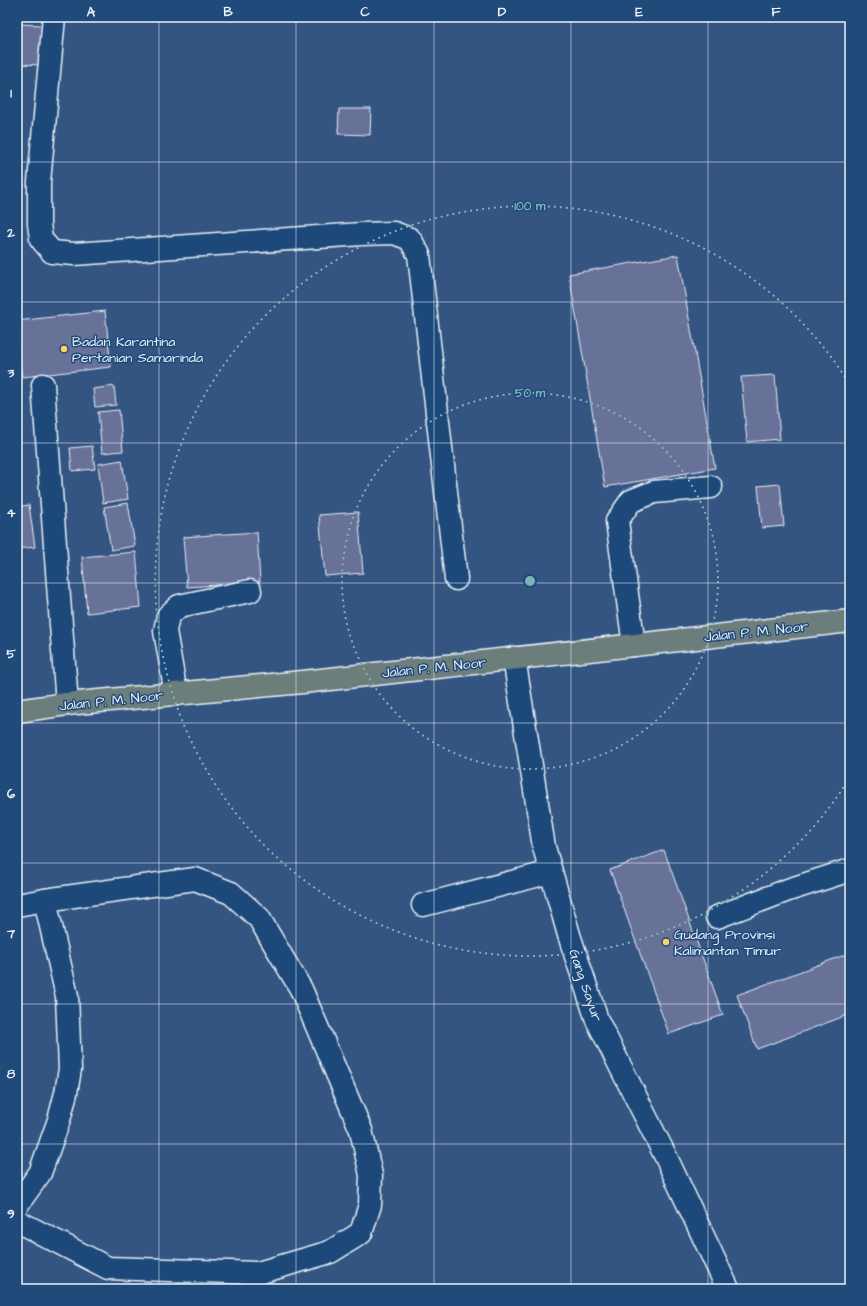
<svg xmlns="http://www.w3.org/2000/svg" width="867" height="1306" font-family="'Architects Daughter',sans-serif">
	<style>
		.building { fill: #687198; stroke: #e8f1f8 }
		.lines { fill: none; stroke-linecap: round; stroke-linejoin: round }
		.minor-casing { stroke: #e8f1f8; stroke-width: 25 }
		.highway-casing { stroke: #e8f1f8; stroke-width: 25 }
		.minor { stroke: #1f4a7a; stroke-width: 22 }
		.highway { stroke: #6c7e7c; stroke-width: 22 }
		.grid { fill: none; stroke: #e8f1f8; stroke-width: 1; stroke-opacity: 0.55 }
		.ring { fill: none; stroke: #7cb4b3; stroke-width: 2; stroke-dasharray: 2 4 }
		.poi-dot { fill: #ffd166; stroke: #1f4a7a; stroke-width: 1.5 }
		.labels { text-anchor: middle; stroke-width: 3; stroke-linejoin: round; paint-order: stroke }
		.poi-label { font-size: 14px; fill: #e8f1f8; stroke: #1f4a7a; text-anchor: start }
		.street-label { font-size: 14px; fill: #e8f1f8; stroke: #1f4a7a }
		.centre { fill: #7cb4b3; stroke: #1f4a7a; stroke-width: 2 }
		.ring-label { font-size: 12px; text-anchor: middle; font-weight: bold; fill: #7cb4b3; stroke: #1f4a7a; stroke-width: 3; stroke-linejoin: round; paint-order: stroke }
		.neatline { fill: none; stroke: #e8f1f8; stroke-width: 1.5 }
		.grid-label { font-size: 13px; text-anchor: middle; font-weight: bold; fill: #e8f1f8 }
	</style>
	<rect width="100%" height="100%" fill="#345582"/>
	<filter id="ink" filterUnits="userSpaceOnUse"><feTurbulence type="fractalNoise" baseFrequency=".025" numOctaves="2"/><feDisplacementMap in="SourceGraphic" scale="8" xChannelSelector="R" yChannelSelector="G"/><feConvolveMatrix kernelMatrix="1 2 1 2 8 2 1 2 1" color-interpolation-filters="sRGB"/></filter>
	<g filter="url(#ink)">
		<g class="building">
			<path d="M17,24L42,25L41,65L17,64Z"/>
			<path d="M339,109H371L370,135L338,134Z"/>
			<path d="M678,255L715,468L605,487L569,274Z"/>
			<path d="M105,311L111,367L22,377L17,332V321Z"/>
			<path d="M775,375L780,439L747,442L741,377Z"/>
			<path d="M114,386L116,405L95,407L93,389Z"/>
			<path d="M119,410L123,451L102,453L98,412Z"/>
			<path d="M92,446L95,469L72,471L70,448Z"/>
			<path d="M122,460L128,499L103,503L98,464Z"/>
			<path d="M780,484L784,526L762,528L758,486Z"/>
			<path d="M128,503L135,546L111,550L104,507Z"/>
			<path d="M29,505L35,547L17,549V507Z"/>
			<path d="M358,512L363,573L325,576L319,515Z"/>
			<path d="M257,532L260,582L187,587L183,537Z"/>
			<path d="M136,552L141,607L87,613L82,557Z"/>
			<path d="M664,850L723,1015L669,1034L610,870Z"/>
			<path d="M850,953V1014L757,1049L737,995Z"/>
		</g>
		<g class="lines">
			<g class="minor-casing">
				<g id="minor">
					<path d="M54,17L39,182V224L41,239L52,252L74,254L362,234L394,233L410,239L419,255L456,579"/>
					<path d="M43,385L67,704"/>
					<path d="M634,645L617,521L631,501L654,492L711,487"/>
					<path d="M514,658L544,847L569,935L597,1020L665,1155L728,1289"/>
					<path d="M176,694L165,631L168,616L179,606L250,591"/>
					<path d="M17,905L45,900L195,879L231,893L259,918L301,989L361,1130L371,1175L370,1205L361,1233L330,1252L258,1273L108,1268L17,1221"/>
					<path d="M423,905L551,872"/>
					<path d="M717,917L788,890L850,870"/>
					<path d="M17,1205L40,1173L59,1120L66,1093L70,1069L67,996L45,900"/>
				</g>
			</g>
			<g class="highway-casing">
				<path id="highway" d="M17,711L67,704L303,682L850,621"/>
			</g>
			<use href="#minor" class="minor"/>
			<use href="#highway" class="highway"/>
		</g>
	</g>
	<path class="grid" d="M159,17V1289M296,17V1289M434,17V1289M571,17V1289M708,17V1289M17,162H850M17,302H850M17,443H850M17,583H850M17,723H850M17,863H850M17,1004H850M17,1144H850"/>
	<g class="ring">
		<circle cx="530" cy="581" r="188"/>
		<path d="M850 777A375 375 0 1 1 850 385"/>
	</g>
	<g class="poi-dot">
		<circle cx="64" cy="349" r="4"/>
		<circle cx="666" cy="942" r="4"/>
	</g>
	<g class="labels">
		<g class="poi-label">
			<text x="72" y="346">Badan Karantina<tspan x="72" dy="16">Pertanian Samarinda</tspan></text>
			<text x="674" y="939">Gudang Provinsi<tspan x="674" dy="16">Kalimantan Timur</tspan></text>
		</g>
		<g class="street-label">
			<text transform="translate(756 631) rotate(-6)" y="5">Jalan P. M. Noor</text>
			<text transform="translate(434 667) rotate(-6)" y="5">Jalan P. M. Noor</text>
			<text transform="translate(111 700) rotate(-6)" y="5">Jalan P. M. Noor</text>
			<text transform="translate(586 985) rotate(71)" y="5">Gang Sayur</text>
		</g>
	</g>
	<circle cx="530" cy="581" r="6" class="centre"/>
	<g class="ring-label">
		<text x="530" y="210">100 m</text>
		<text x="530" y="397">50 m</text>
	</g>
	<rect width="867" height="1306" fill="none" stroke="#1f4a7a" stroke-width="44"/>
	<rect x="22" y="22" width="823" height="1262" class="neatline"/>
	<g class="grid-label">
		<text x="91" y="16">A</text>
		<text x="228" y="16">B</text>
		<text x="365" y="16">C</text>
		<text x="502" y="16">D</text>
		<text x="639" y="16">E</text>
		<text x="776" y="16">F</text>
		<text x="11" y="97">1</text>
		<text x="11" y="237">2</text>
		<text x="11" y="377">3</text>
		<text x="11" y="517">4</text>
		<text x="11" y="658">5</text>
		<text x="11" y="798">6</text>
		<text x="11" y="938">7</text>
		<text x="11" y="1078">8</text>
		<text x="11" y="1218">9</text>
	</g>
</svg>
